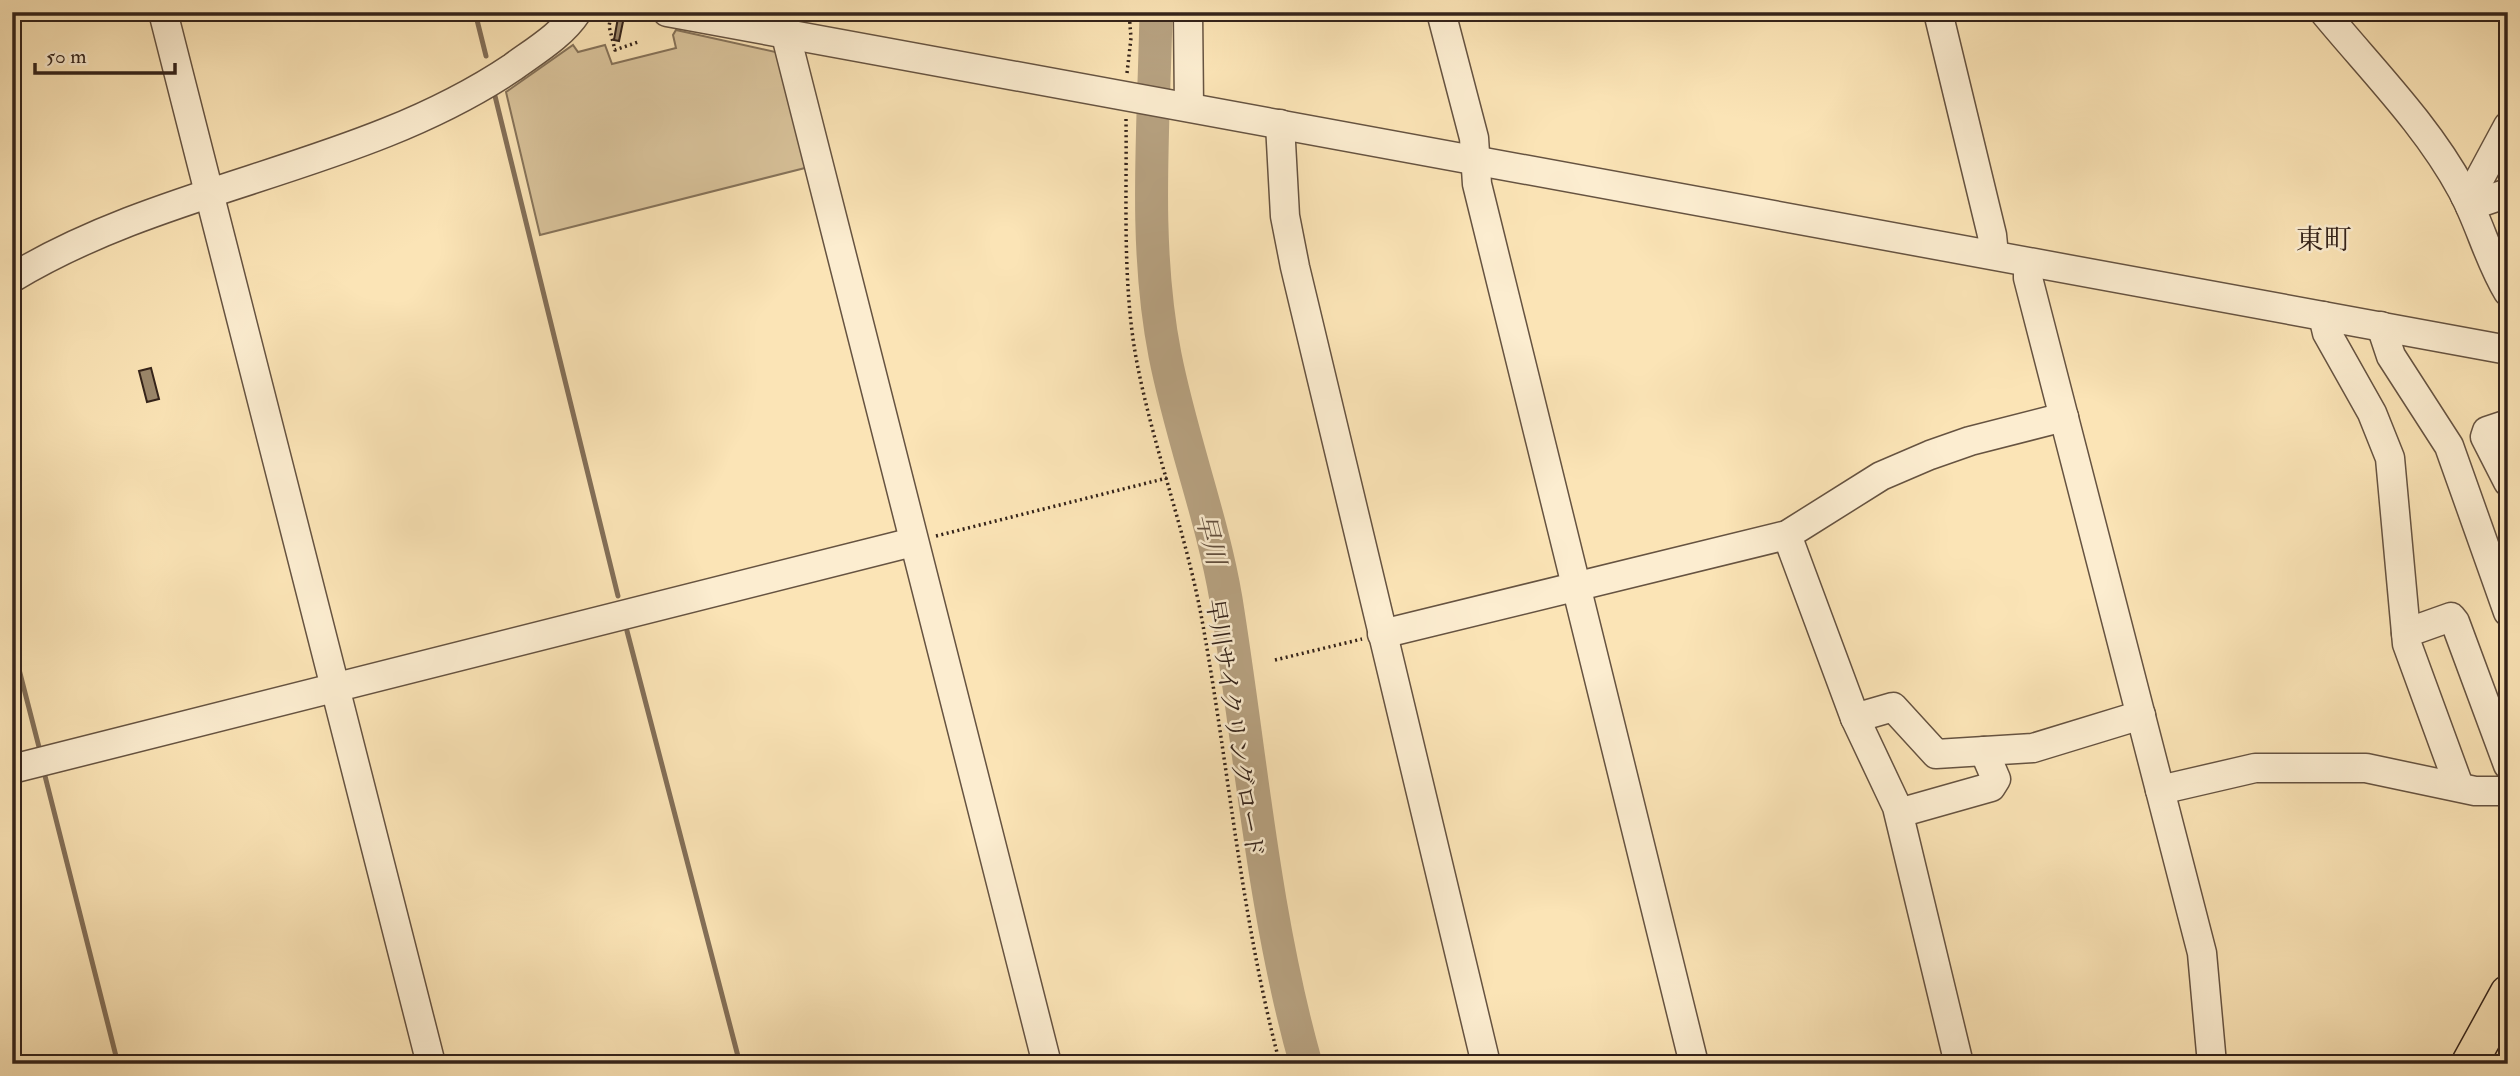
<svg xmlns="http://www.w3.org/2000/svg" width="2520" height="1076" font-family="'IM FELL Double Pica','Noto Serif JP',serif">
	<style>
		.green { fill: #d9c39b; stroke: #86735a; stroke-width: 2 }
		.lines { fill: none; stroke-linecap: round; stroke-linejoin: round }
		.stream { stroke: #836f58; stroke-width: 5 }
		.river { stroke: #b7a281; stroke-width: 33 }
		.building { fill: #9b876b; stroke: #34231a; stroke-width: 2 }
		.minor-casing { stroke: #665341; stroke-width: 31 }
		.major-casing { stroke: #34231a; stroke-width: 38 }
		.path { stroke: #34231a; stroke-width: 3.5; stroke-dasharray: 2 3.5; stroke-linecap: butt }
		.minor { stroke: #fcedd0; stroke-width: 28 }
		.major { stroke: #fbe4b6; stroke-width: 35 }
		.labels { text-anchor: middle; stroke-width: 5; stroke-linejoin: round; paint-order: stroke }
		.street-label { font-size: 24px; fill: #34231a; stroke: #fcedd0 }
		.water-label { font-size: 26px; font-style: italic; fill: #624f3e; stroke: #fcedd0 }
		.quarter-label { font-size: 28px; fill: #34231a; stroke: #fcedd0 }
	</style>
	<rect width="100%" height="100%" fill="#fbe4b6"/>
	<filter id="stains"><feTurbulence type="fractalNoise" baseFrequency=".00286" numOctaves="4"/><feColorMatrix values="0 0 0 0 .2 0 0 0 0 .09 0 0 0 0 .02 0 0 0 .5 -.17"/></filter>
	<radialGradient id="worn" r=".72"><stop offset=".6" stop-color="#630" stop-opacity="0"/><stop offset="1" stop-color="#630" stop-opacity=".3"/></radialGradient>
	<path class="green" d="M676,30L780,53L809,167L540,235L506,92L573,45L578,52L605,45L612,64L676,48L673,35Z"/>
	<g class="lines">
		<g class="stream">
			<path d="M475,12L486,56"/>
			<path d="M495,96L618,596"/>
			<path d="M627,631L740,1064"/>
			<path d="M12,642L40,751"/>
			<path d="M44,772L118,1064"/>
		</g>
		<path class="river" d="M1156,12C1154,126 1143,243 1165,355C1181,437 1212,517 1226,599C1251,754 1263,912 1306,1064"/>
	</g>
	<g class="building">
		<path d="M619,12H625L619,41L614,40Z"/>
		<path d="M151,368L159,399L147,402L139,371Z"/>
	</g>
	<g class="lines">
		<g class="minor-casing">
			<g id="minor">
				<path d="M163,12L431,1064"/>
				<path d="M667,12L2508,350"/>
				<path d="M780,12L1047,1064"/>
				<path d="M1188,12L1189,107"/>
				<path d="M1441,12L1474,138L1477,184L1694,1064"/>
				<path d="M1938,12L1992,235L1994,255"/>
				<path d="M2324,12C2371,69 2427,125 2462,190C2480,223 2488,259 2508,292"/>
				<path d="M1280,124L1285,216L1295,267L1486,1064"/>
				<path d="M2465,196L2473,191L2508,126"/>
				<path d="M2470,206L2508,193"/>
				<path d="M2028,263V278L2202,953L2212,1064"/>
				<path d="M12,278C169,183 360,170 513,67C535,51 562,35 577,12"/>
				<path d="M2323,316L2327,333L2372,413L2390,458L2407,644L2459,786"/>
				<path d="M2381,326L2391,356L2449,446L2508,612"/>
				<path d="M2508,424L2487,431L2485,437L2508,482"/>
				<path d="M1787,535L1855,718L1897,807L1959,1064"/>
				<path d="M2406,633L2451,617L2455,622L2508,765"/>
				<path d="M1382,634L1787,535L1881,476L1930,455L1970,441L2064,417"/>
				<path d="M1855,718L1893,707L1936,754L2033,748L2141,715"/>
				<path d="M12,769L913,542"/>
				<path d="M2160,790L2255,768H2366L2475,791H2508"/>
				<path d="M1899,813L1991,787L1996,779L1984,751"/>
			</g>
		</g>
		<g class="major-casing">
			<path id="major" d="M2469,1064L2508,993"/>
		</g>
		<g class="path">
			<path d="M612,12L609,26L615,50L638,42"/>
			<path d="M1127,73L1131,38L1129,12"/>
			<path d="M1126,119C1127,199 1122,284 1137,363C1154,450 1186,533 1202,620C1229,768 1241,918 1280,1064"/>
			<path d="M936,536L1167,478"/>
			<path d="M1275,660L1362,639"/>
		</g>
		<use href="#minor" class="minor"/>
		<use href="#major" class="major"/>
	</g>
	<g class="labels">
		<g class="street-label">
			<text transform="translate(1235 728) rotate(81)" y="8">早川サイクリングロード</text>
		</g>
		<g class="water-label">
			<text transform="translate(1211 539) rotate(76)" y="9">早川</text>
		</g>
		<g class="quarter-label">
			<text x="2324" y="249">東町</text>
		</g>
	</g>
	<rect width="2520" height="1076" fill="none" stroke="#fbe4b6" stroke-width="42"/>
	<rect x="14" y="14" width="2492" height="1048" fill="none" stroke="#34231a" stroke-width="3.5"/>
	<rect x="21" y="21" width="2478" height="1034" fill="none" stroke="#34231a" stroke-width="2"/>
	<path d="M35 63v10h140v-10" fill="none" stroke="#34231a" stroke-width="3.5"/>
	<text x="46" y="63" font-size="21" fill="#34231a" stroke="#fcedd0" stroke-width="5" paint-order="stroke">50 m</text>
	<rect width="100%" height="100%" filter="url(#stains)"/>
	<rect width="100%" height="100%" fill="url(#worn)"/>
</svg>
